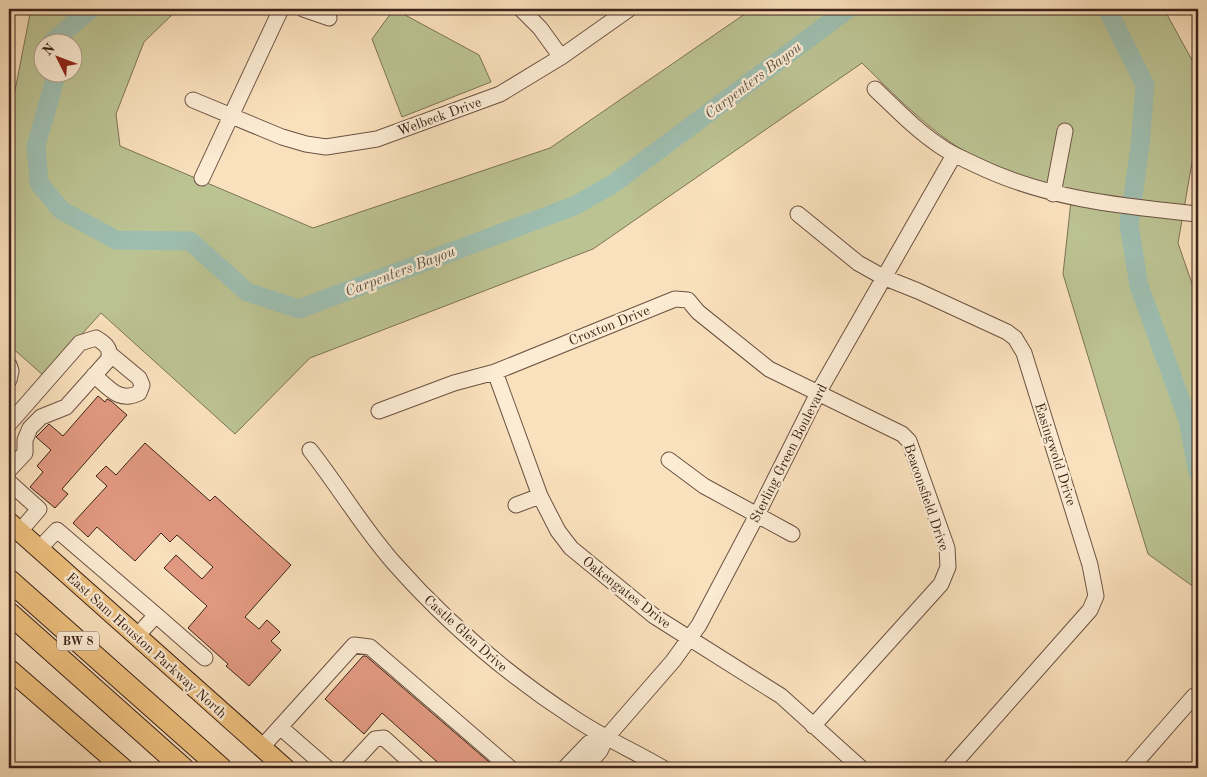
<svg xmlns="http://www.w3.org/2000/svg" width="1207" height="777" font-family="'Old Standard TT',serif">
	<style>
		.green { fill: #bcc393; stroke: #7c7356; fill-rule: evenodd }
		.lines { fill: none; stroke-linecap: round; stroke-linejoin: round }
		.river { stroke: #9ebeb0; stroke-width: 19 }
		.building { fill: #e19981; stroke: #3d2319 }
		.minor-casing { stroke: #6c5242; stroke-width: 17 }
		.major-casing { stroke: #3d2319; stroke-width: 21 }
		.highway-casing { stroke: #3d2319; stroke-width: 23 }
		.minor { stroke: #fcecd4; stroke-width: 15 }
		.major { stroke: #edc07e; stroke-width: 19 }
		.highway { stroke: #edc07e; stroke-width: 21 }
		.labels { text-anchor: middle; stroke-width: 4.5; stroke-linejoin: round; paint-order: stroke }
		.shield { fill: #fcecd4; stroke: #765f51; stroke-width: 1 }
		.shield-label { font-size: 12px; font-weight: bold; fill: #3d2319 }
		.street-label { font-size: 14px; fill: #3d2319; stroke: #fcecd4 }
		.water-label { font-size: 15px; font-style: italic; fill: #5a5246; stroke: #fcecd4 }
	</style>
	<rect width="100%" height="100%" fill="#fae1bd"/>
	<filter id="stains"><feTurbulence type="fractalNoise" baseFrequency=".004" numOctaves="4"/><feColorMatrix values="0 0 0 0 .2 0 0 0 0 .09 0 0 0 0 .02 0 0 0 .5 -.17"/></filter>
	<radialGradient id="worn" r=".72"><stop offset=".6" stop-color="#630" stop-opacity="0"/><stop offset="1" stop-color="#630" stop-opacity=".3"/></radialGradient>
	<path class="green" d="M31 9H178L144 42 116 114 120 146 313 228 550 148 752 9H1164L1198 71V128L1178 243 1198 301V590L1148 554 1063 274 1072 192C1047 184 1020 177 995 167 942 145 902 102 862 63L593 249 310 358 235 434 101 313 44 376 9 345V121ZM42 42H72V72H42Z
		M394 9 479 55 491 82 402 117 372 39Z"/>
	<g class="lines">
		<path class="river" d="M1107 9 1145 85 1140 146 1129 225 1139 286 1188 420 1198 473
			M52 42 91 9
			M53 72 54 83 36 146 39 183 61 210 116 240 190 241 247 292 299 309 574 206 613 184 848 9"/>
	</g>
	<path class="building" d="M98 396 105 402 107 399 111 401 127 415 62 489 68 494 55 508 30 487 43 472 37 466 51 450 36 437 49 424 63 436Z
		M145 443 210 501 215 496 291 565 245 617 259 629 267 620 280 632 271 641 281 650 249 686 226 666 228 664 188 628 207 606 164 568 176 555 202 579 213 567 177 535 170 542 161 533 135 561 97 527 88 537 73 523 107 486 96 476 106 466 116 475Z
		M363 656H366L496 768H444L382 713 364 734 325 699Z"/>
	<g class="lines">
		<defs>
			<path id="minor" d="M303 9 329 18
				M521 9 540 28 561 57
				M875 89C896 109 916 130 940 146 951 154 962 158 974 164 1045 199 1120 206 1198 214
				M193 100 282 137 306 144 326 147 377 139 500 94 561 57 629 9
				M202 178 281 9
				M1053 194 1065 131
				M798 214 858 263 883 277 918 291 1007 332 1015 338 1024 353 1090 565 1096 596 1090 610 950 768
				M9 365 11 371 9 380
				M495 372 540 496 558 531 571 548 654 616 781 696 861 768
				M94 375C109 388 119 403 139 393L142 385 139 378 110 354
				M379 411 454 383 495 372 675 299 688 300 698 312 769 369 902 434 909 441 947 548 948 567 941 584 813 726
				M9 424 80 343 96 338C106 344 112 349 108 360L66 407 41 417 30 428 25 440V453L9 470
				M310 450C339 487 363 528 394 563 446 622 508 675 574 718 602 737 634 751 663 768
				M669 460 704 486 792 534
				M9 482 39 509 20 531
				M516 505 540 496
				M39 549 57 530 156 615 137 636
				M156 615 205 658
				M280 727 327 768
				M262 747 354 645 370 647 510 768
				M348 768 375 739 384 738 417 768
				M565 768 589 743 606 738
				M585 768 600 751 606 738 673 661 699 625 757 515 818 393 954 155
				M1131 768 1194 696 1198 695"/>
			<path id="major" d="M9 522 285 768
				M9 669 123 768"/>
			<path id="highway" d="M9 580 221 768
				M9 613 183 768"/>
		</defs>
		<use href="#minor" class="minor-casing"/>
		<use href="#major" class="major-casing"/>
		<use href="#highway" class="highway-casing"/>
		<use href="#minor" class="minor"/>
		<use href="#major" class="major"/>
		<use href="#highway" class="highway"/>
	</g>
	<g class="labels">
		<rect class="shield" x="57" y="631.5" width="42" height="19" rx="4"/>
		<g class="shield-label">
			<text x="78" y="645">BW 8</text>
		</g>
		<g class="street-label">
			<text transform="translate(439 116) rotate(-20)" y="5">Welbeck Drive</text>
			<text transform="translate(609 325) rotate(-22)" y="5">Croxton Drive</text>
			<text transform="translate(788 453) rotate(-63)" y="5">Sterling Green Boulevard</text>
			<text transform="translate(1056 454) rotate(72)" y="5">Easingwold Drive</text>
			<text transform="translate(927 497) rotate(71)" y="5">Beaconsfield Drive</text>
			<text transform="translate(627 592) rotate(38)" y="5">Oakengates Drive</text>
			<text transform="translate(466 633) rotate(42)" y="5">Castle Glen Drive</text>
			<text transform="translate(147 645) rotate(42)" y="5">East Sam Houston Parkway North</text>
		</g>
		<g class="water-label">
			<text transform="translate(753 80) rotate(-37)" y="5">Carpenters Bayou</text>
			<text transform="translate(400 271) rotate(-21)" y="5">Carpenters Bayou</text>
		</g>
	</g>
	<rect width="1207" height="777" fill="none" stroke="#fae1bd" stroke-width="30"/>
	<rect x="10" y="10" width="1187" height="757" fill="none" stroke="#3d2319" stroke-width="2.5"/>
	<rect x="15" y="15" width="1177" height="747" fill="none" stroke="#3d2319"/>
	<g transform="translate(58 58) rotate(312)"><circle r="24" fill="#fcecd4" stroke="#b09c89"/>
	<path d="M0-4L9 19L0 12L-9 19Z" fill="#8f2418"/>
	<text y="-8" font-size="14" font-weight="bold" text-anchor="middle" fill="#3d2319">N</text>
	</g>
	<rect width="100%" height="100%" filter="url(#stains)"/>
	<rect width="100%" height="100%" fill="url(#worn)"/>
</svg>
